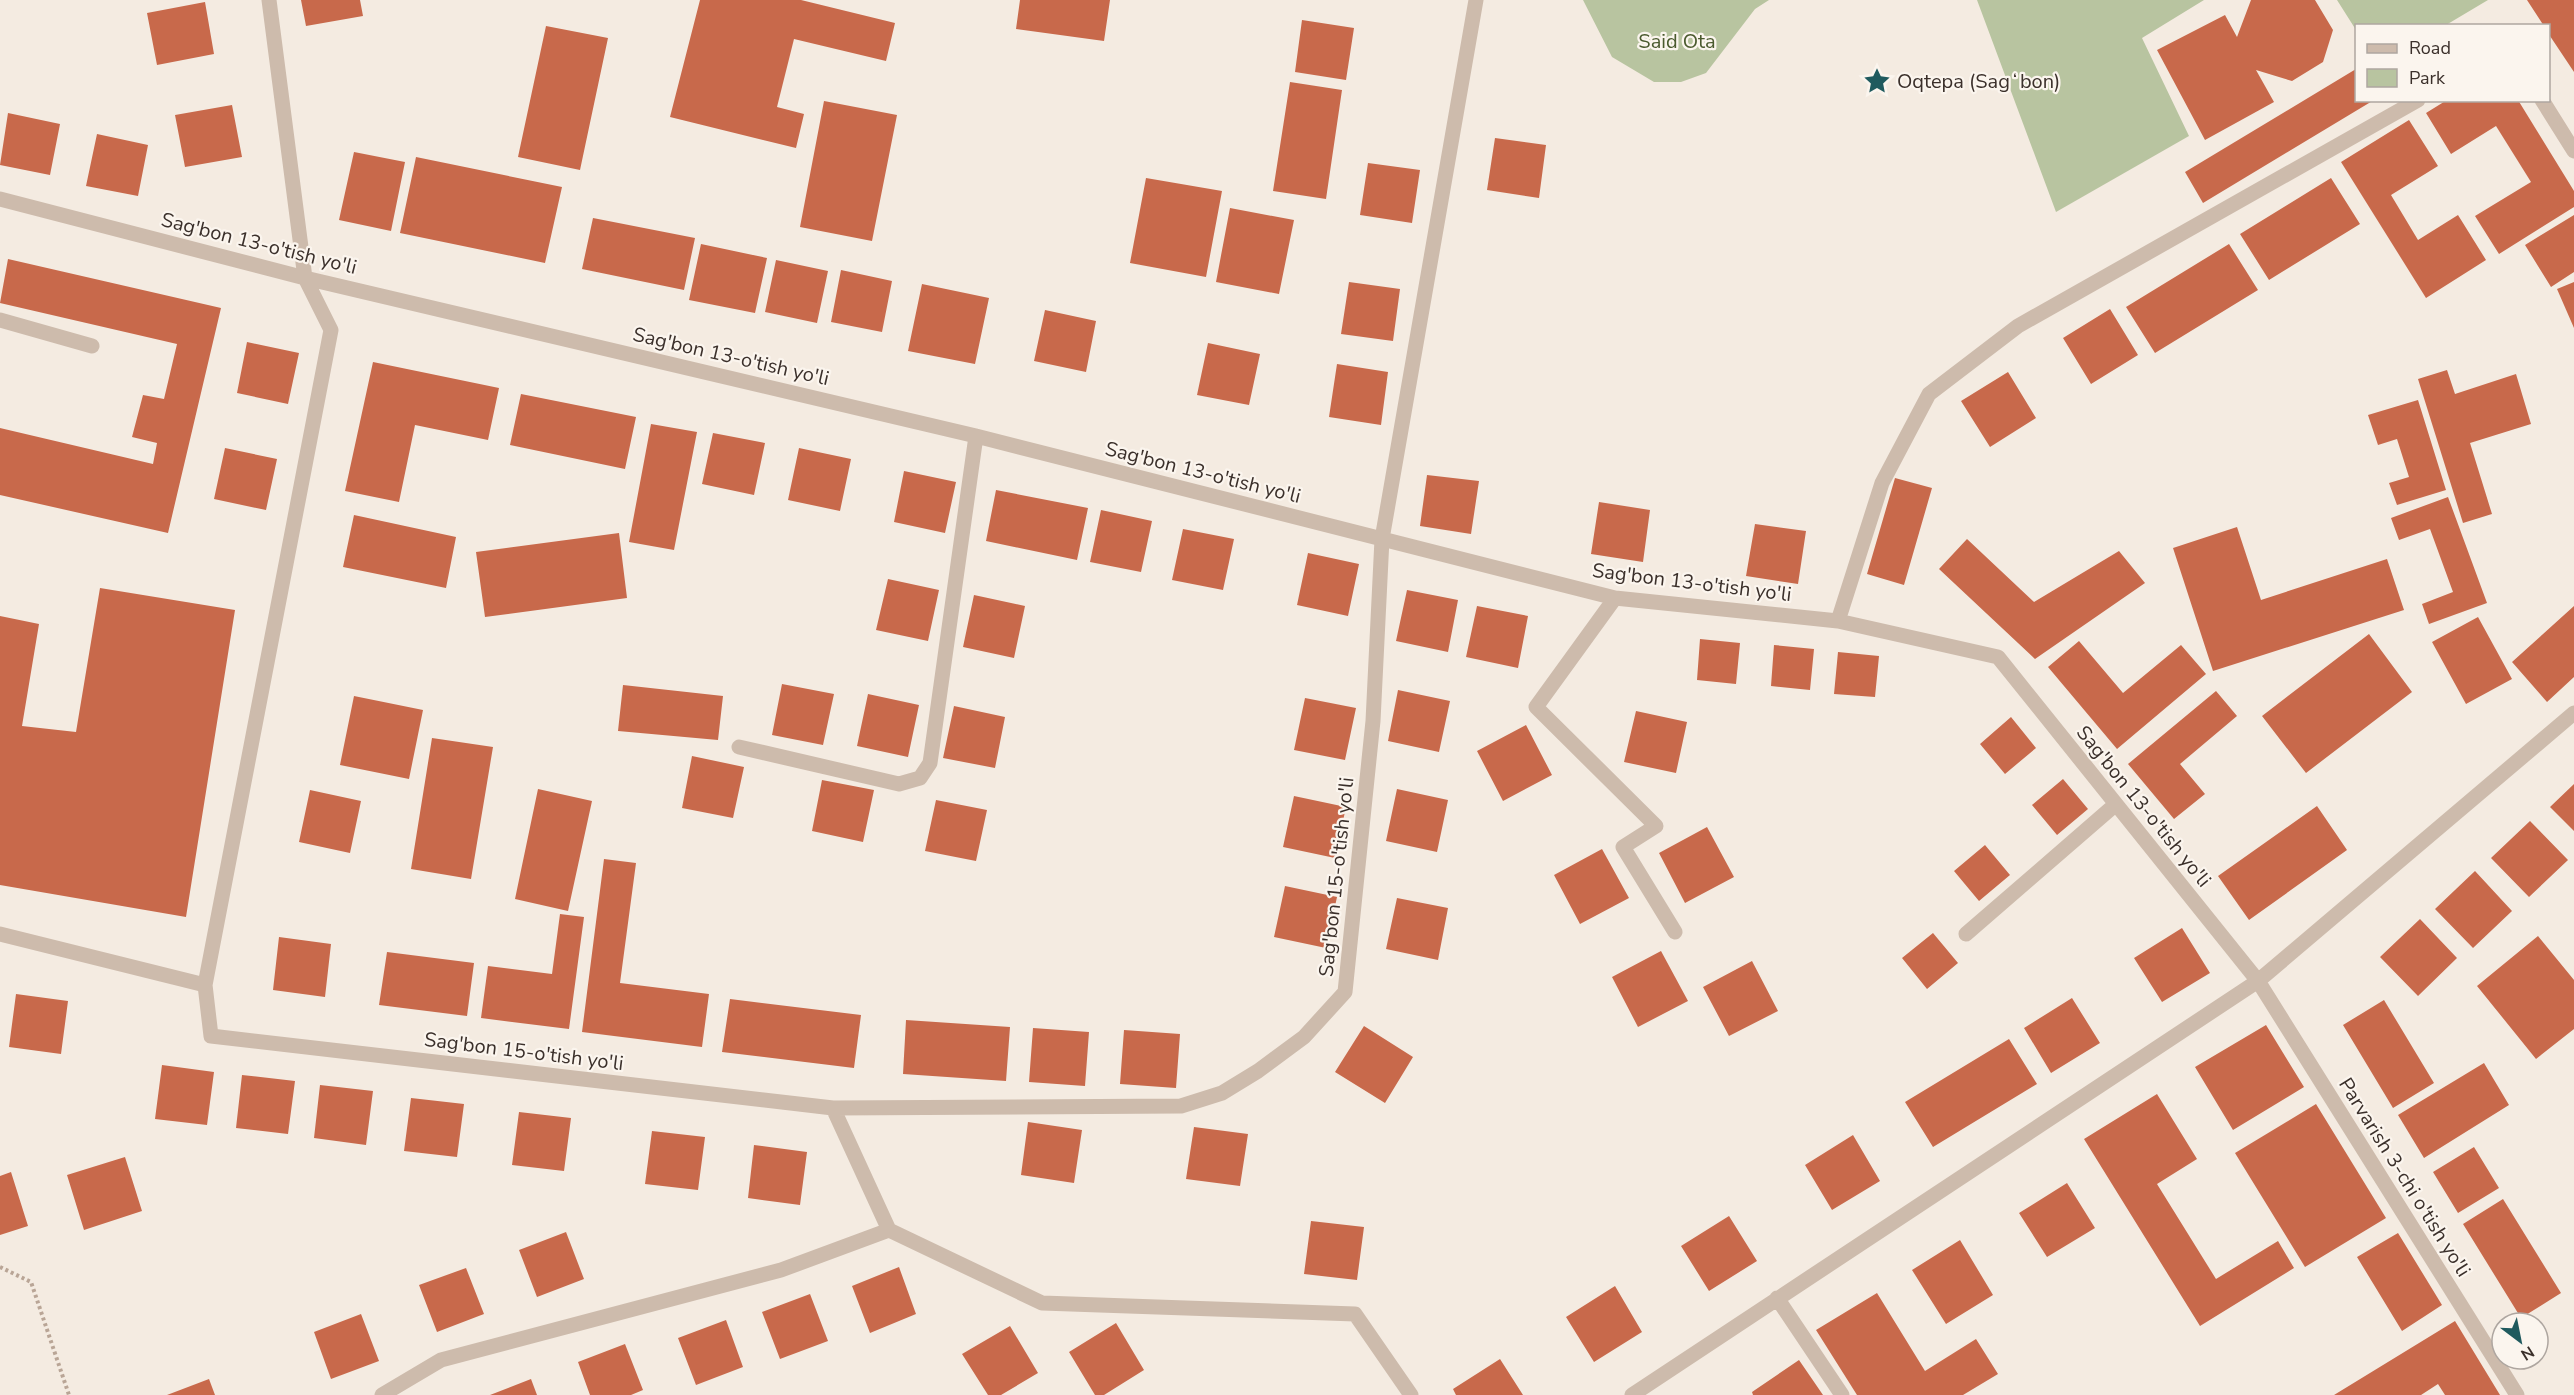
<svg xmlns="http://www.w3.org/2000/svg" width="2574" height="1395" font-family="'Nunito Sans',sans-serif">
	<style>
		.green { fill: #b8c4a0 }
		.building { fill: #c8694b }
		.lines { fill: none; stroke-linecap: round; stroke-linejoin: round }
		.path { stroke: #b9a596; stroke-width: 4; stroke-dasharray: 3 3; stroke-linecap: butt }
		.minor { stroke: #cdbbac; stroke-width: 15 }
		.labels { text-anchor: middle; stroke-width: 4.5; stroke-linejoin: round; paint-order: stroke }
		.park-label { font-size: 20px; fill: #4a5a2e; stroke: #fbf5ee }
		.poi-label { font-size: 20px; fill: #3b302b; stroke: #fbf5ee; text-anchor: start }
		.street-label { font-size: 20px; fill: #3b302b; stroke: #fbf5ee }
	</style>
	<rect width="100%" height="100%" fill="#f4ebe1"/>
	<path class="green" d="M1583 0H1769L1755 9 1706 73 1681 82H1654L1612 57Z
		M1977 0H2204L2142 38 2189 136 2056 212Z
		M2337 0H2488L2446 25 2356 26V30Z"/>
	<path class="building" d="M301 0H360L363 16 306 26Z
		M700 0H801L895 23 886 61 794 39 777 107 804 114 796 148 670 117Z
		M1020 0H1110L1104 41 1016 29Z
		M2251 0H2315L2333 30 2323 62 2292 81 2256 70 2274 102 2205 140 2157 50 2225 15 2237 37Z
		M2527 0H2574V72L2548 33V26H2544Z
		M205 2 214 54 157 65 147 13Z
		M1302 20 1354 28 1346 80 1295 72Z
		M546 26 608 38 580 170 518 157Z
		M2356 69V100H2374L2203 203 2185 172Z
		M1290 82 1342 90 1326 199 1273 191Z
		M2447 100H2518L2574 191V207L2499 254 2475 216 2531 182 2496 126 2451 154 2426 113Z
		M824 101 897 115 872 241 800 227Z
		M232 105 242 157 185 167 175 115Z
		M8 113 60 124 50 175 0 165Z
		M2409 120 2438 166 2391 195 2418 240 2458 215 2486 260 2426 298 2341 162Z
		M97 134 148 145 138 196 86 186Z
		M1495 138 1546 145 1539 198 1487 190Z
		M354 152 405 162 391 231 339 220Z
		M416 157 562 187 545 263 400 233Z
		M1368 163 1420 170 1412 223 1360 215Z
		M1146 178 1222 191 1206 277 1130 263Z
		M2331 178 2360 224 2269 280 2240 234Z
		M1230 208 1294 220 1279 294 1216 282Z
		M2574 215V272L2551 287 2525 245Z
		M593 218 695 238 684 290 582 269Z
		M701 244 767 258 755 313 689 300Z
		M2229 244 2258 290 2155 353 2126 307Z
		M8 259 221 308 168 533 0 495V428L153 464 157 443 132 437 143 395 164 399 177 344 0 303Z
		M776 260 828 271 817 323 765 312Z
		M841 270 892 281 882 332 831 322Z
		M1349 282 1400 289 1393 341 1341 334Z
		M2574 282V328L2557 289Z
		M922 284 989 298 975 364 908 351Z
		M2110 309 2138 355 2091 384 2063 338Z
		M1045 310 1096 321 1086 372 1034 361Z
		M247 342 299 353 288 404 237 393Z
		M1208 343 1260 354 1249 405 1197 395Z
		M373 362 499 388 488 440 415 425 399 502 345 491Z
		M1337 364 1388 372 1381 425 1329 417Z
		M2447 370 2455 394 2516 374 2531 424 2470 443 2492 514 2463 523 2418 379Z
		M2008 372 2036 418 1990 447 1961 401Z
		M521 394 636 417 625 469 510 445Z
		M2418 400 2446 490 2397 505 2389 483 2409 477 2397 439 2378 445 2368 415Z
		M651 424 697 432 674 550 629 542Z
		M713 433 765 443 754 495 702 484Z
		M225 448 277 459 266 510 214 499Z
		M799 448 851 459 840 511 788 500Z
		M904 471 956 482 945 533 894 522Z
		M1427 475 1479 481 1471 534 1420 526Z
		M1895 478 1932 488 1904 585 1867 574Z
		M996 490 1088 508 1077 560 986 541Z
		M2448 497 2487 603 2429 624 2422 604 2453 592 2430 529 2399 540 2391 518Z
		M1599 502 1650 510 1643 562 1591 554Z
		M1101 510 1152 521 1141 572 1090 562Z
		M354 515 456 537 446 588 343 567Z
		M1755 524 1806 531 1798 584 1746 576Z
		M2237 527 2261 600 2387 559 2404 610 2213 671 2173 548Z
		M1183 529 1234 539 1223 590 1172 580Z
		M619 533 627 598 485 617 476 552Z
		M1967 539 2034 602 2119 551 2145 583 2035 659 1939 569Z
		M1308 553 1359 564 1348 616 1297 605Z
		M888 579 939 590 928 641 876 630Z
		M100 588 235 610 186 917 0 885V616L39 624 22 726 76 732Z
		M1407 590 1458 600 1448 652 1396 641Z
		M974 595 1025 606 1014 658 963 647Z
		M1477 606 1528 616 1518 668 1466 657Z
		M2574 606V677L2547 702 2512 662Z
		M2478 617 2512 679 2466 704 2432 642Z
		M2369 634 2412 692 2306 773 2262 716Z
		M1700 639 1740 643 1736 684 1697 680Z
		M2079 641 2123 693 2181 645 2206 674 2117 749 2048 667Z
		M1774 645 1814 649 1810 690 1771 686Z
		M1838 652 1879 656 1875 697 1834 694Z
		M782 684 834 694 823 745 772 735Z
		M623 685 723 696 718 740 618 731Z
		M1398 690 1450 701 1439 752 1388 741Z
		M2216 691 2237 716 2180 764 2205 794 2174 819 2128 764Z
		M868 694 919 705 908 757 857 746Z
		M354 696 423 710 409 779 340 765Z
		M1305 698 1356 708 1345 760 1294 750Z
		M954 706 1005 717 995 768 943 758Z
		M1636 711 1687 722 1676 773 1624 762Z
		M2011 717 2036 748 2005 774 1980 744Z
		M1526 725 1552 775 1503 801 1477 751Z
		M432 738 493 747 471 879 411 869Z
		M692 756 744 767 733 818 682 808Z
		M2063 779 2088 809 2057 835 2032 805Z
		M822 780 874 790 863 842 812 831Z
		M2574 784V831L2550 807Z
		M538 789 592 801 568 911 515 899Z
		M1397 789 1448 800 1437 852 1386 841Z
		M310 790 361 801 350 853 299 842Z
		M1294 796 1346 807 1335 858 1283 847Z
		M936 800 987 810 976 861 925 851Z
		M2317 806 2347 850 2249 920 2218 876Z
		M2530 821 2568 860 2529 897 2491 858Z
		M1707 827 1734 877 1685 903 1659 853Z
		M1985 845 2010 875 1979 901 1954 871Z
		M1602 849 1629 898 1580 924 1554 875Z
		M604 859 636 863 620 983 709 994 702 1047 582 1032Z
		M2475 871 2512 911 2473 948 2435 909Z
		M1285 886 1337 897 1326 948 1274 937Z
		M1397 898 1448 908 1438 960 1386 949Z
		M560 914 584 917 569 1029 481 1018 488 966 552 974Z
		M2420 919 2457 958 2418 996 2380 957Z
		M2182 928 2210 973 2162 1002 2134 958Z
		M1933 933 1958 963 1927 989 1902 958Z
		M2538 936 2574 980V1029L2536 1059 2477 986Z
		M279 937 331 944 325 997 273 990Z
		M1661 951 1688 1001 1638 1027 1612 977Z
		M387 952 474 963 467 1016 379 1005Z
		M1752 961 1778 1011 1729 1036 1703 987Z
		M16 994 68 1001 61 1054 9 1047Z
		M2072 998 2100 1043 2051 1073 2024 1028Z
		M730 999 861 1015 854 1068 722 1052Z
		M2384 1000 2434 1083 2393 1108 2343 1025Z
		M906 1020 1010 1027 1006 1081 903 1074Z
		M2266 1025 2304 1087 2233 1130 2195 1067Z
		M1364 1026 1413 1057 1385 1103 1335 1072Z
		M1033 1028 1089 1032 1085 1086 1029 1082Z
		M1124 1030 1180 1034 1176 1088 1120 1084Z
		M2009 1039 2037 1084 1933 1147 1905 1102Z
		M2484 1063 2509 1105 2424 1158 2398 1115Z
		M162 1065 214 1072 207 1125 155 1119Z
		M242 1075 295 1081 288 1134 236 1128Z
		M320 1085 373 1091 366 1145 314 1138Z
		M2157 1094 2197 1159 2157 1184 2216 1279 2278 1241 2294 1268 2200 1326 2084 1139Z
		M411 1098 464 1104 457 1157 404 1151Z
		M2316 1104 2386 1218 2305 1267 2235 1153Z
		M519 1112 571 1118 564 1171 512 1165Z
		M1028 1122 1082 1130 1074 1183 1021 1175Z
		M1194 1127 1248 1134 1240 1186 1186 1179Z
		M652 1131 705 1137 698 1190 645 1184Z
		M1853 1135 1880 1181 1832 1210 1805 1165Z
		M754 1145 807 1152 800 1205 748 1198Z
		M2474 1147 2499 1188 2458 1213 2433 1172Z
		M125 1157 142 1211 84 1230 67 1175Z
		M11 1172 28 1226 0 1235V1176Z
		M2067 1183 2095 1228 2047 1257 2019 1213Z
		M2503 1199 2561 1293 2521 1318 2463 1224Z
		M1729 1216 1757 1261 1709 1291 1681 1246Z
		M1311 1221 1364 1227 1357 1280 1304 1274Z
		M566 1232 584 1279 537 1297 519 1250Z
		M2398 1233 2442 1305 2402 1331 2357 1257Z
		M1960 1240 1993 1295 1946 1324 1912 1270Z
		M899 1267 916 1314 870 1333 852 1286Z
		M466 1268 484 1314 437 1332 419 1285Z
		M1615 1286 1642 1332 1594 1362 1566 1317Z
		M1877 1293 1925 1371 1976 1339 1998 1374 1963 1395H1857L1816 1330Z
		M810 1294 828 1341 780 1359 762 1312Z
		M361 1314 379 1361 331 1379 314 1332Z
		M726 1320 743 1367 696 1385 678 1338Z
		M2455 1321 2500 1395H2445L2438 1384 2421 1395H2334Z
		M1116 1323 1144 1370 1104 1395H1095L1069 1352Z
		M1010 1326 1038 1373 1001 1395H988L962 1354Z
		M625 1344 643 1390 631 1395H590L578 1362Z
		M1500 1359 1523 1395H1456L1453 1389Z
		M1799 1360 1823 1395H1753L1752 1392Z
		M209 1379 215 1395H167Z
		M531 1379 537 1395H490Z"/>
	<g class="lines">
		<path class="path" d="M0 1267 31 1282 69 1395"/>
		<path class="minor" d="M269 0 305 278 331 330 205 985 211 1036 833 1108 1181 1106 1222 1093 1258 1071 1304 1037 1345 992 1373 721 1382 539 1476 0
			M2542 100 2574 151
			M0 199 305 278 976 436 1615 598 1838 621 1998 657 2258 981 2517 1395
			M0 320 92 346
			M1615 598 1536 707 1656 826 1623 847 1675 932
			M1838 621 1882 483 1929 394 2018 326 2418 100
			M739 747 899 784 920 778 930 763 976 436
			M0 934 205 985
			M1966 934 2116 804
			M833 1108 889 1230 1042 1303 1355 1314 1411 1395
			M1777 1298 1842 1395
			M382 1395 441 1360 781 1270 889 1230
			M1632 1395 2258 981 2574 713"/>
	</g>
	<defs>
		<symbol id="sight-bare" viewBox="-9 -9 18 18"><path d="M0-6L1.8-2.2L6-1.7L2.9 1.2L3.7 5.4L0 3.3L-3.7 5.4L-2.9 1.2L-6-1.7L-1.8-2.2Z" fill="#1f5a5e" stroke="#fbf5ee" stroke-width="2.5" paint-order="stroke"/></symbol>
	</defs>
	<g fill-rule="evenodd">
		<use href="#sight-bare" x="1858" y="62" width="38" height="38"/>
	</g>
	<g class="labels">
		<g class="park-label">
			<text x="1677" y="48">Said Ota</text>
		</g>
		<g class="poi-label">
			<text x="1897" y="88">Oqtepa (Sagʻbon)</text>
		</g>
		<g class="street-label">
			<text transform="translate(259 243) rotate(14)" y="7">Sag'bon 13-o'tish yo'li</text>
			<text transform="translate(731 356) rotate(13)" y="7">Sag'bon 13-o'tish yo'li</text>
			<text transform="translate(1203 472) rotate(14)" y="7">Sag'bon 13-o'tish yo'li</text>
			<text transform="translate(1692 582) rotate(7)" y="7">Sag'bon 13-o'tish yo'li</text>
			<text transform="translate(2144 806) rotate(51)" y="7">Sag'bon 13-o'tish yo'li</text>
			<text transform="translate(1336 877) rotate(-84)" y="7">Sag'bon 15-o'tish yo'li</text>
			<text transform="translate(524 1051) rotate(7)" y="7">Sag'bon 15-o'tish yo'li</text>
			<text transform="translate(2405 1177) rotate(58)" y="7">Parvarish 3-chi o'tish yo'li</text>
		</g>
	</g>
	<rect x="2355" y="24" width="195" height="78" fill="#fbf5ee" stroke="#aea6a0" stroke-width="1.5"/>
	<rect x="2367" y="44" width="30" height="9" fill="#cdbbac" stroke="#aea6a0" stroke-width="1.5"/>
	<text x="2409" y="54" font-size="18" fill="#3b302b">Road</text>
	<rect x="2367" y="69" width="30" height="18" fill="#b8c4a0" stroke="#aea6a0" stroke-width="1.5"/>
	<text x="2409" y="84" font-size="18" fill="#3b302b">Park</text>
	<g transform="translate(2520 1341) rotate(148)"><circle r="28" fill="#fbf5ee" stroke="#aea6a0" stroke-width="1.5"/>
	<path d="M0-4.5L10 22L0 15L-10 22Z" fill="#1f5a5e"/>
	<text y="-9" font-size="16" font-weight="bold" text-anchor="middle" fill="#3b302b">N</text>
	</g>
</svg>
